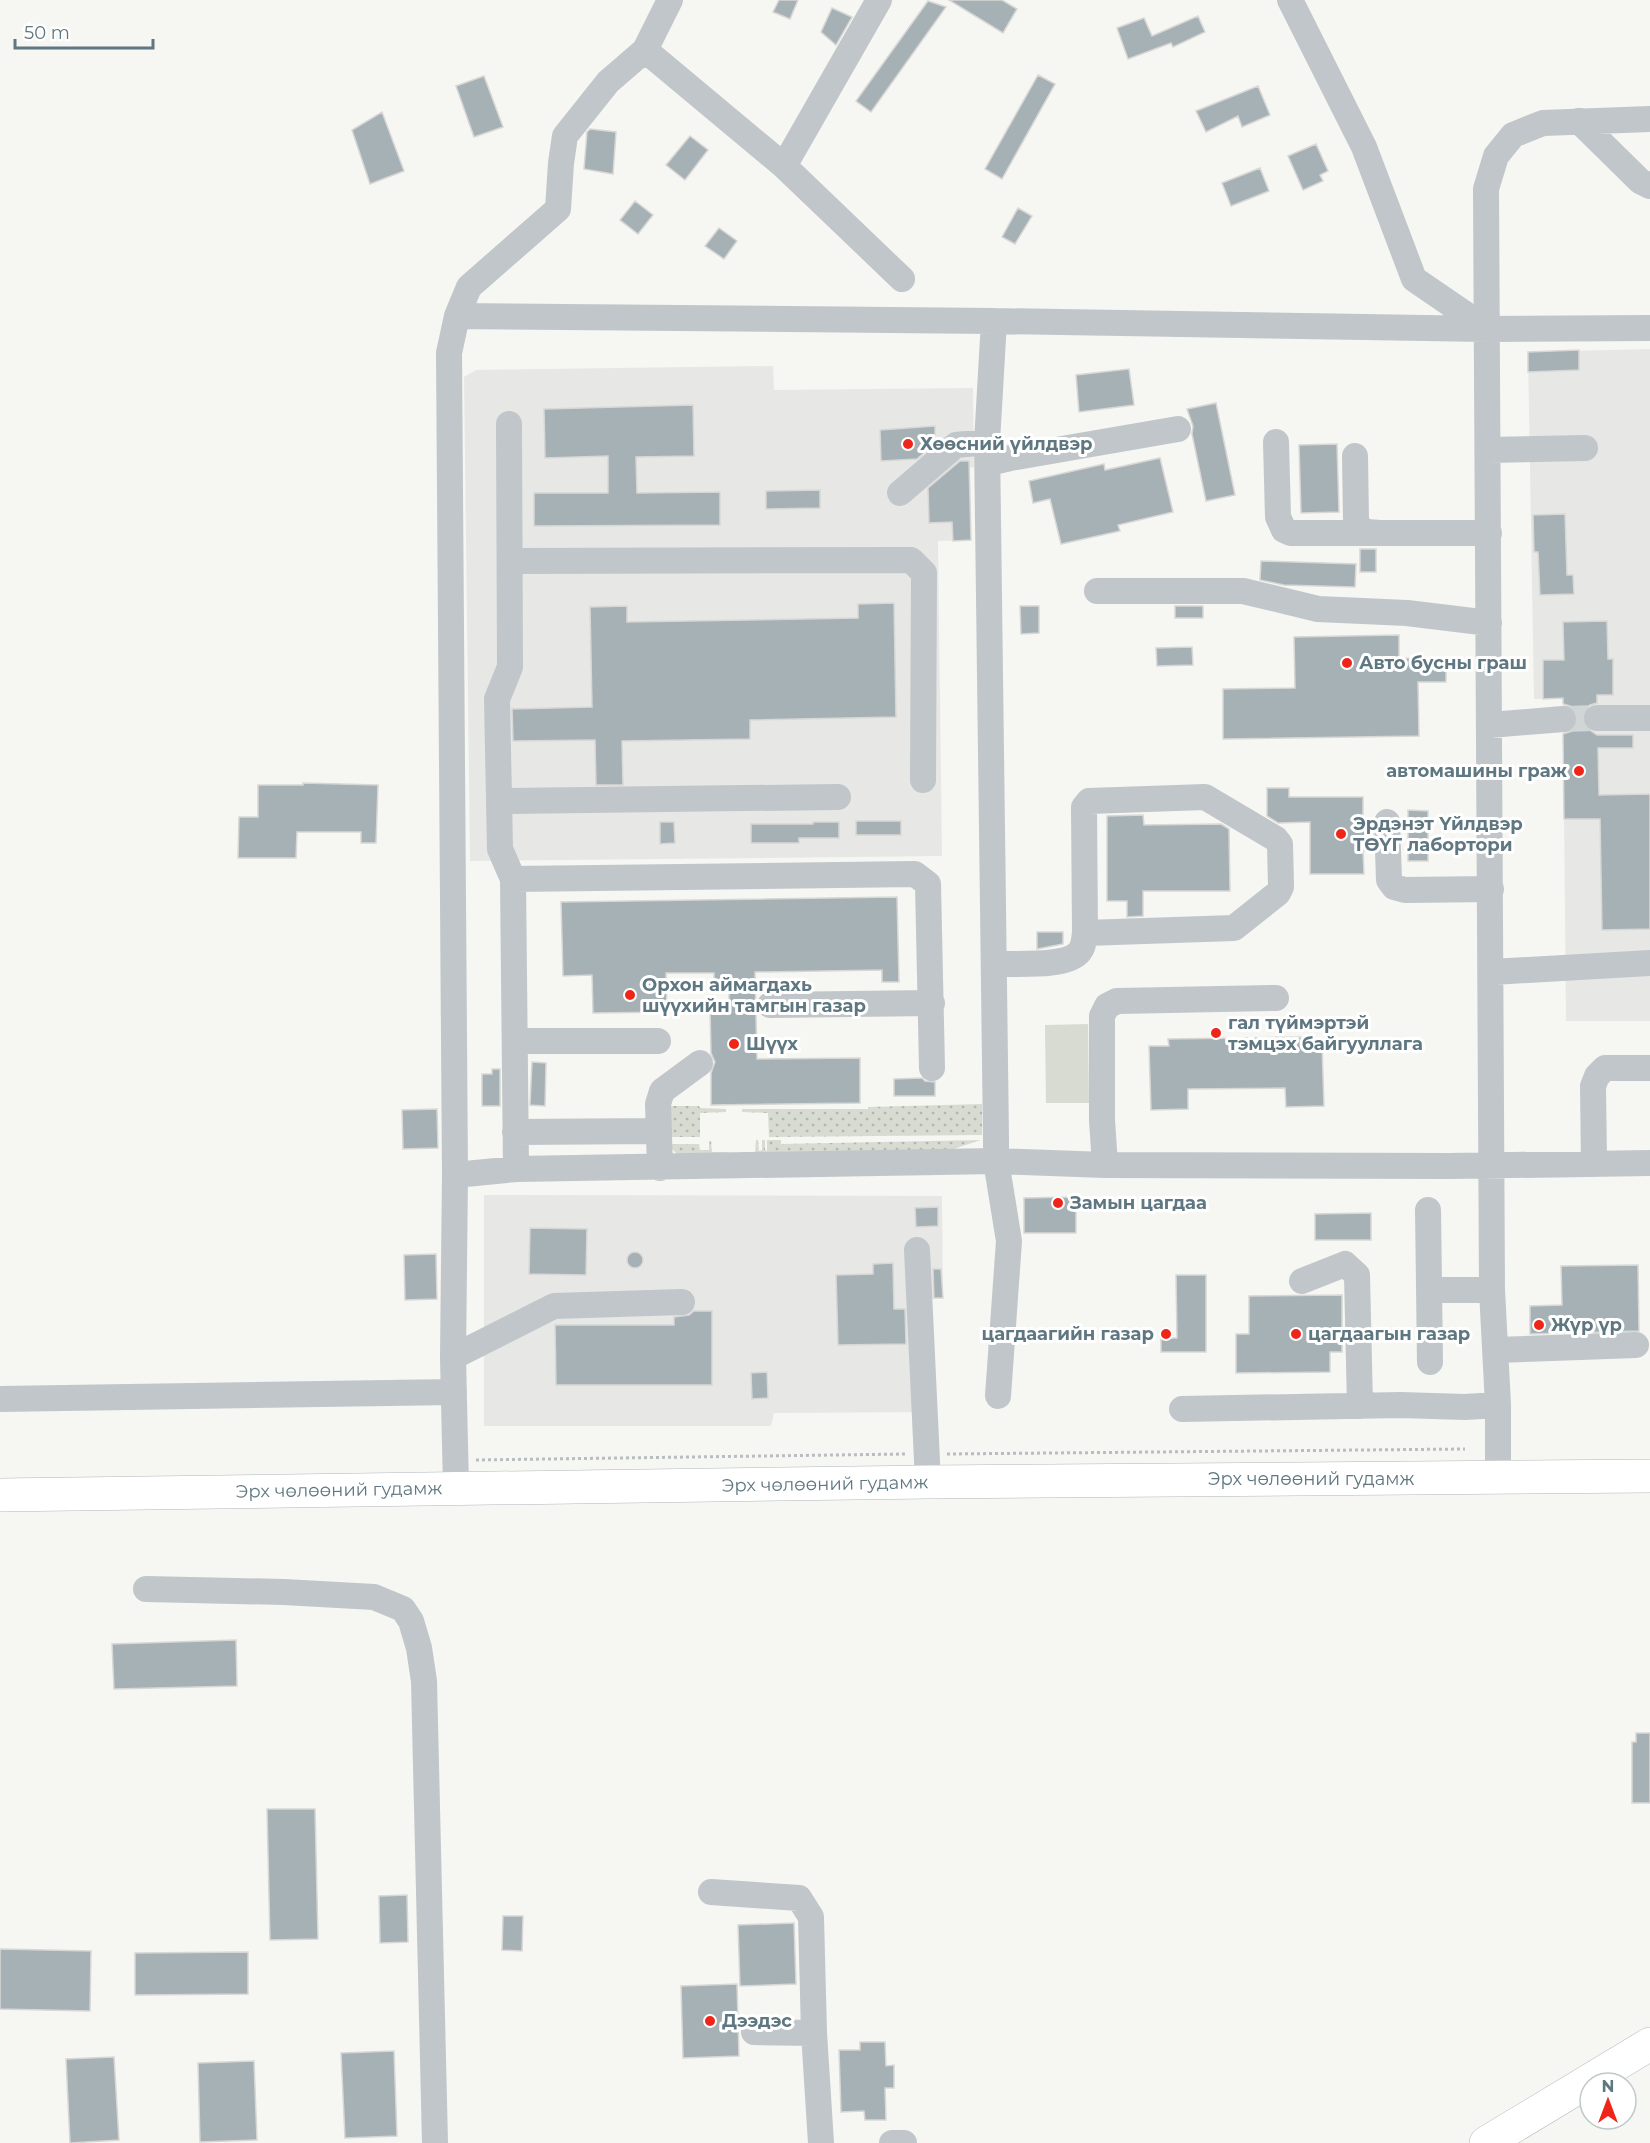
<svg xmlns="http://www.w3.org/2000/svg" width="1650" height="2143" font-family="Montserrat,sans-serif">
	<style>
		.built { fill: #e7e7e6 }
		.grass { fill: url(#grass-dots) }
		.garden { fill: #d7dbd1 }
		.building { fill: #a5b1b5; stroke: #d8d7d5; stroke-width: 1.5 }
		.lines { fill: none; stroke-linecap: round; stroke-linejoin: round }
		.minor-tunnel { stroke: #d0d6d6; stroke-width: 26; stroke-dasharray: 26 13; stroke-linecap: butt }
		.major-casing { stroke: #b1b8bb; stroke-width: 34 }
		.highway-casing { stroke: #b1b7ba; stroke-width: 34 }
		.path { stroke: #b8bdbf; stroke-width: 3; stroke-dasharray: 3 3; stroke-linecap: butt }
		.minor { stroke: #c0c6c9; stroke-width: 26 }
		.major { stroke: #fff; stroke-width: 33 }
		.highway { stroke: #fff; stroke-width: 33 }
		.poi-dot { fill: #f02519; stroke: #fff; stroke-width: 2 }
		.labels { text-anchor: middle; stroke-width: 6; stroke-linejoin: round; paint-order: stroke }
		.poi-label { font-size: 18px; font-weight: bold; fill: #5f7780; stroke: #fff; text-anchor: start }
		.street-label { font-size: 18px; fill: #5f7780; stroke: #fff }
	</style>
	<defs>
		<pattern id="grass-dots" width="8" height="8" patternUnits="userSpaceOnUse" patternTransform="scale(1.5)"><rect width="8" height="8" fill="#d7dbd1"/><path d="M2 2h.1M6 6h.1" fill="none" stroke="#b2b6af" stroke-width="1.8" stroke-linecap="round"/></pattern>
	</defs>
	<rect width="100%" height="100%" fill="#f6f6f2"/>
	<path class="built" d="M1650 349V1021H1566L1563 699H1534L1528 352Z
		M773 366 774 390 973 388 974 467 970 468 971 540 938 541 942 856 470 861 464 377 476 370Z
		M484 1195 942 1196 943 1298 932 1299 933 1412 774 1413 771 1426H484Z"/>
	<path class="grass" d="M982 1104V1135L769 1137 768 1113 742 1112V1109H868V1107Z
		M665 1106H699L700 1108 726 1109V1112L700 1113V1137H665Z
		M756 1140H758L759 1151 762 1150V1140H765V1150L767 1151V1140H781V1144L981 1140 947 1151 741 1154V1152H755Z
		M709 1141H711L712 1152H727V1154H677L667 1144H699L700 1150H709Z"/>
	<path class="garden" d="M1088 1024 1089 1103H1046L1045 1025Z"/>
	<path class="building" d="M779 0H798L790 19 773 12Z
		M949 0H1002L1017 9 1003 33Z
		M928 1 946 7 871 112 856 101Z
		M832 8 852 17 836 45 821 32Z
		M1198 16 1205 32 1173 47 1171 43 1128 59 1117 28 1144 18 1152 36Z
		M1038 75 1055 84 1002 179 985 169Z
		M484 76 503 127 474 137 456 86Z
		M1258 86 1270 115 1242 127 1238 116 1206 132 1196 111Z
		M382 112 404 171 370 184 352 130Z
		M590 129 616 132 613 174 584 169 587 132Z
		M690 136 708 150 685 180 666 165Z
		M1316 144 1328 171 1320 175 1323 181 1303 190 1288 156Z
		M1260 168 1269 191 1231 206 1222 183Z
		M635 201 653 215 638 234 620 220Z
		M1018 208 1032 216 1015 244 1002 237Z
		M719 228 737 241 724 259 705 246Z
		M1579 350V370L1528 372V352Z
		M1129 369 1134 405 1079 412 1076 375Z
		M1216 403 1235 495 1206 501 1192 434 1193 426 1187 409Z
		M693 405 694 456 636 457 637 493 720 492V525L534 526V493H608V456L545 458 544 409Z
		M935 426V443L917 459 881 461 880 430Z
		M1337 444 1339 512 1301 513 1299 445Z
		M1160 458 1173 512 1118 525 1120 531 1061 544 1050 499 1033 503 1029 481 1104 464 1105 470Z
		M960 461H969L971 540 953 541 952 522 929 523 928 488Z
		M820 490V508L766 509V491Z
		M1565 514 1567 575H1573L1574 594 1540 595 1538 552H1534L1533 515Z
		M1360 549H1376V572H1360Z
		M1261 561 1356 564 1355 587 1284 585 1260 580Z
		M894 603 896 717 750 720V739L622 741 623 785H596L595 740 513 741 512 709 592 707 590 607 627 606V622L858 618V604Z
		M1020 606H1039V633L1021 634Z
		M1175 606H1203V618H1175Z
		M1607 621 1608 659H1613V695H1597V703L1590 705 1584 710 1582 719 1584 726 1597 735H1633V748H1598L1599 795 1650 794V929L1602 930 1600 819H1564L1563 734 1572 731 1577 725 1578 717 1575 710 1570 706 1563 704V698L1543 699V660H1564L1563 622Z
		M1399 635V658L1446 659V682H1418L1419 736 1223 739V689L1295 688 1294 637Z
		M1192 647 1193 665 1157 666 1156 648Z
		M303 783 378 785 376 843H361V832H297L296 858H238L239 817H258V785H303Z
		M1267 788H1289V797H1363V818H1373V851H1363L1364 874H1310V822L1278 823 1267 816Z
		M1408 810 1428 811V861H1408Z
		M1143 815 1144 825 1221 824 1229 829 1230 891H1143V916L1127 917V901H1107V816Z
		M856 821H901V835H856Z
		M660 822H674L675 843 660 844Z
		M813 822H839V838H799V843H751V824H813Z
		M897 897 899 982H882V970L755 972 757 1059 860 1058V1103L711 1105V1073L715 1062 711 1053 710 1009 729 1008V980H714V973H666L667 1012 593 1013 592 975 563 976 561 902Z
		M1037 932H1063V944L1037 949Z
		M1307 1037V1045H1322L1324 1106 1286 1107 1285 1088 1188 1089V1109L1151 1110 1149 1046H1169L1168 1039Z
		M532 1062 546 1063 545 1106 530 1105Z
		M492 1069H500V1106H482V1074H492Z
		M922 1078 925 1081 935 1082V1096H894V1079Z
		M437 1109 438 1148 403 1149 402 1110Z
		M1076 1197V1233H1024V1198Z
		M938 1207V1226L916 1227 915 1208Z
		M1371 1213V1240H1315V1214Z
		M530 1228 587 1229 586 1275 529 1274Z
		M627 1260a8 8 0 1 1 16 0a8 8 0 1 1-16 0Z
		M436 1254 437 1299 405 1300 404 1255Z
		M893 1263 894 1309H905L906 1344 838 1345 836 1275 873 1274V1264Z
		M1638 1265 1639 1331 1530 1334V1306L1562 1305 1561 1266Z
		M933 1269H941L943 1298H934Z
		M1176 1275H1206V1352H1161V1338H1177Z
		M1342 1295V1352H1330V1372L1236 1373V1334H1249V1296Z
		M694 1311H712V1385H556L555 1325H674V1317L689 1315Z
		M767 1372 768 1398 752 1399 751 1373Z
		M236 1640 237 1686 114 1689 112 1644Z
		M1636 1733H1650V1803H1632V1742H1636Z
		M267 1809H315L318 1939 270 1940Z
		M407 1895 408 1942 380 1943 379 1896Z
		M503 1916H523L522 1951 502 1950Z
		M794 1923 796 1984 740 1986 738 1925Z
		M0 1949 91 1951 90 2011 0 2009Z
		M248 1952V1994L135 1995V1953Z
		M737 1984 739 2056 683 2058 681 1986Z
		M860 2042H885L886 2066 894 2065V2088H885L886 2120H865L864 2111 841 2112 839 2050H860Z
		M394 2051 397 2136 345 2138 341 2053Z
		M114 2057 119 2140 70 2143 66 2059Z
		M254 2061 257 2140 200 2142 198 2063Z"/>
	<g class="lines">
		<path class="minor-tunnel" d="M1563 719 1597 718"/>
		<defs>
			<path id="major" d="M0 1495 928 1482 1650 1476"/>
			<path id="highway" d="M1486 2143 1650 2044"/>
		</defs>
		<use href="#major" class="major-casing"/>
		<use href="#highway" class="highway-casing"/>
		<path class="path" d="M947 1454 1465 1449
			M476 1460 905 1454"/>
		<path class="minor" d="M1290 0 1364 147 1414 279 1487 329
			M645 50 784 166 902 279
			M1579 121 1640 181 1650 186
			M784 166 879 0
			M457 316 994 321 1487 329 1650 328
			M994 321 987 442 996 1140V1161L1009 1241 998 1396
			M509 424 510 667 497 699 500 849 513 879 516 1169
			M1276 442 1278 517 1284 530 1291 533H1376
			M1488 450 1585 448
			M1355 456 1356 520 1360 529 1367 532 1380 533H1489
			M989 463 1010 458 1178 429
			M900 493 956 445 987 442
			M510 561 911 560 924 573 923 780
			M1097 591H1243L1318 609 1407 613 1489 623
			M1597 718H1650
			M1490 725 1563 719
			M499 801 838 797
			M1387 822 1389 880 1394 887 1405 890 1491 889
			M513 879 915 874 928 884 932 1068
			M994 964C1015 963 1068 968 1080 951 1084 946 1084 939 1085 933L1084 807 1089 801 1205 797 1276 839 1280 844 1281 887 1278 893 1234 928 1085 933
			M1492 972 1650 963
			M770 1005 932 1003
			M515 1041H658
			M515 1132 659 1131
			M1594 1164 1593 1086 1597 1076 1605 1068H1650
			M1105 1165 1102 1120V1016L1107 1006 1117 1001 1276 998
			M660 1168 658 1104 662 1091 700 1063
			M455 1175 516 1169 996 1161 1105 1165 1449 1166 1650 1163
			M1428 1210 1430 1362
			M917 1250 928 1482
			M1302 1281 1345 1264 1357 1275 1360 1406
			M1429 1290H1492
			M1496 1350 1636 1345
			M453 1357 554 1306 682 1302
			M0 1399 454 1392
			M1182 1409 1400 1405 1465 1407 1498 1405
			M1498 1478V1405L1492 1290 1486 189 1496 156 1513 135 1543 123 1650 119
			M456 1488 453 1357 455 1175 449 353 457 316 469 287 558 209 561 163 565 136 608 82 645 50 670 0
			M146 1589 284 1592 374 1597 403 1609 411 1621 419 1648 424 1681 435 2143
			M711 1892 799 1898 811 1917 814 2033 821 2143
			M754 2032 814 2033
			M892 2143H904"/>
		<use href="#major" class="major"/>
		<use href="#highway" class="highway"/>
	</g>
	<g class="poi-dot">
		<circle cx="908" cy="444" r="6"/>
		<circle cx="1347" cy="663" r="6"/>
		<circle cx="1579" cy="771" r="6"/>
		<circle cx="1341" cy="834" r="6"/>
		<circle cx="630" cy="995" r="6"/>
		<circle cx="1216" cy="1033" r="6"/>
		<circle cx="734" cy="1044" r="6"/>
		<circle cx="1058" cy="1203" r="6"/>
		<circle cx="1539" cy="1325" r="6"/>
		<circle cx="1166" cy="1334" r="6"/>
		<circle cx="1296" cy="1334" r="6"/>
		<circle cx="710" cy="2021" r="6"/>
	</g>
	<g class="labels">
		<g class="poi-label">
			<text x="920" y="450">Хөөсний үйлдвэр</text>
			<text x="1359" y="669">Авто бусны граш</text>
			<text x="1567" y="777" text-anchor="end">автомашины граж</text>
			<text x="1353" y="830">Эрдэнэт Үйлдвэр<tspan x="1353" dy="21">ТӨҮГ лабортори</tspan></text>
			<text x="642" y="991">Орхон аймагдахь<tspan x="642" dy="21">шүүхийн тамгын газар</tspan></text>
			<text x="1228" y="1029">гал түймэртэй<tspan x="1228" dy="21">тэмцэх байгууллага</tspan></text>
			<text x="746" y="1050">Шүүх</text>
			<text x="1070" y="1209">Замын цагдаа</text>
			<text x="1551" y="1331">Жүр үр</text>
			<text x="1154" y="1340" text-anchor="end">цагдаагийн газар</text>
			<text x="1308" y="1340">цагдаагын газар</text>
			<text x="722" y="2027">Дээдэс</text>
		</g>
		<g class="street-label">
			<text x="1311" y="1485">Эрх чөлөөний гудамж</text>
			<text transform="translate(825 1484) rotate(-1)" y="6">Эрх чөлөөний гудамж</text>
			<text transform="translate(339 1490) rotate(-1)" y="6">Эрх чөлөөний гудамж</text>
		</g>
	</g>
	<g transform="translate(1608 2101)"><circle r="28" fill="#ffffff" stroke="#bfc9cc" stroke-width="1.5"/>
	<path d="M0-4.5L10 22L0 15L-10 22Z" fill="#f02519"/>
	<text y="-9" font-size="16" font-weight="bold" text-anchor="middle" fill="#5f7780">N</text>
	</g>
	<path d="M15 39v9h138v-9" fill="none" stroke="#5f7780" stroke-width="3"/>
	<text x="24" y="39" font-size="18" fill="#5f7780" stroke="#ffffff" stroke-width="4.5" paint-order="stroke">50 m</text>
</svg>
